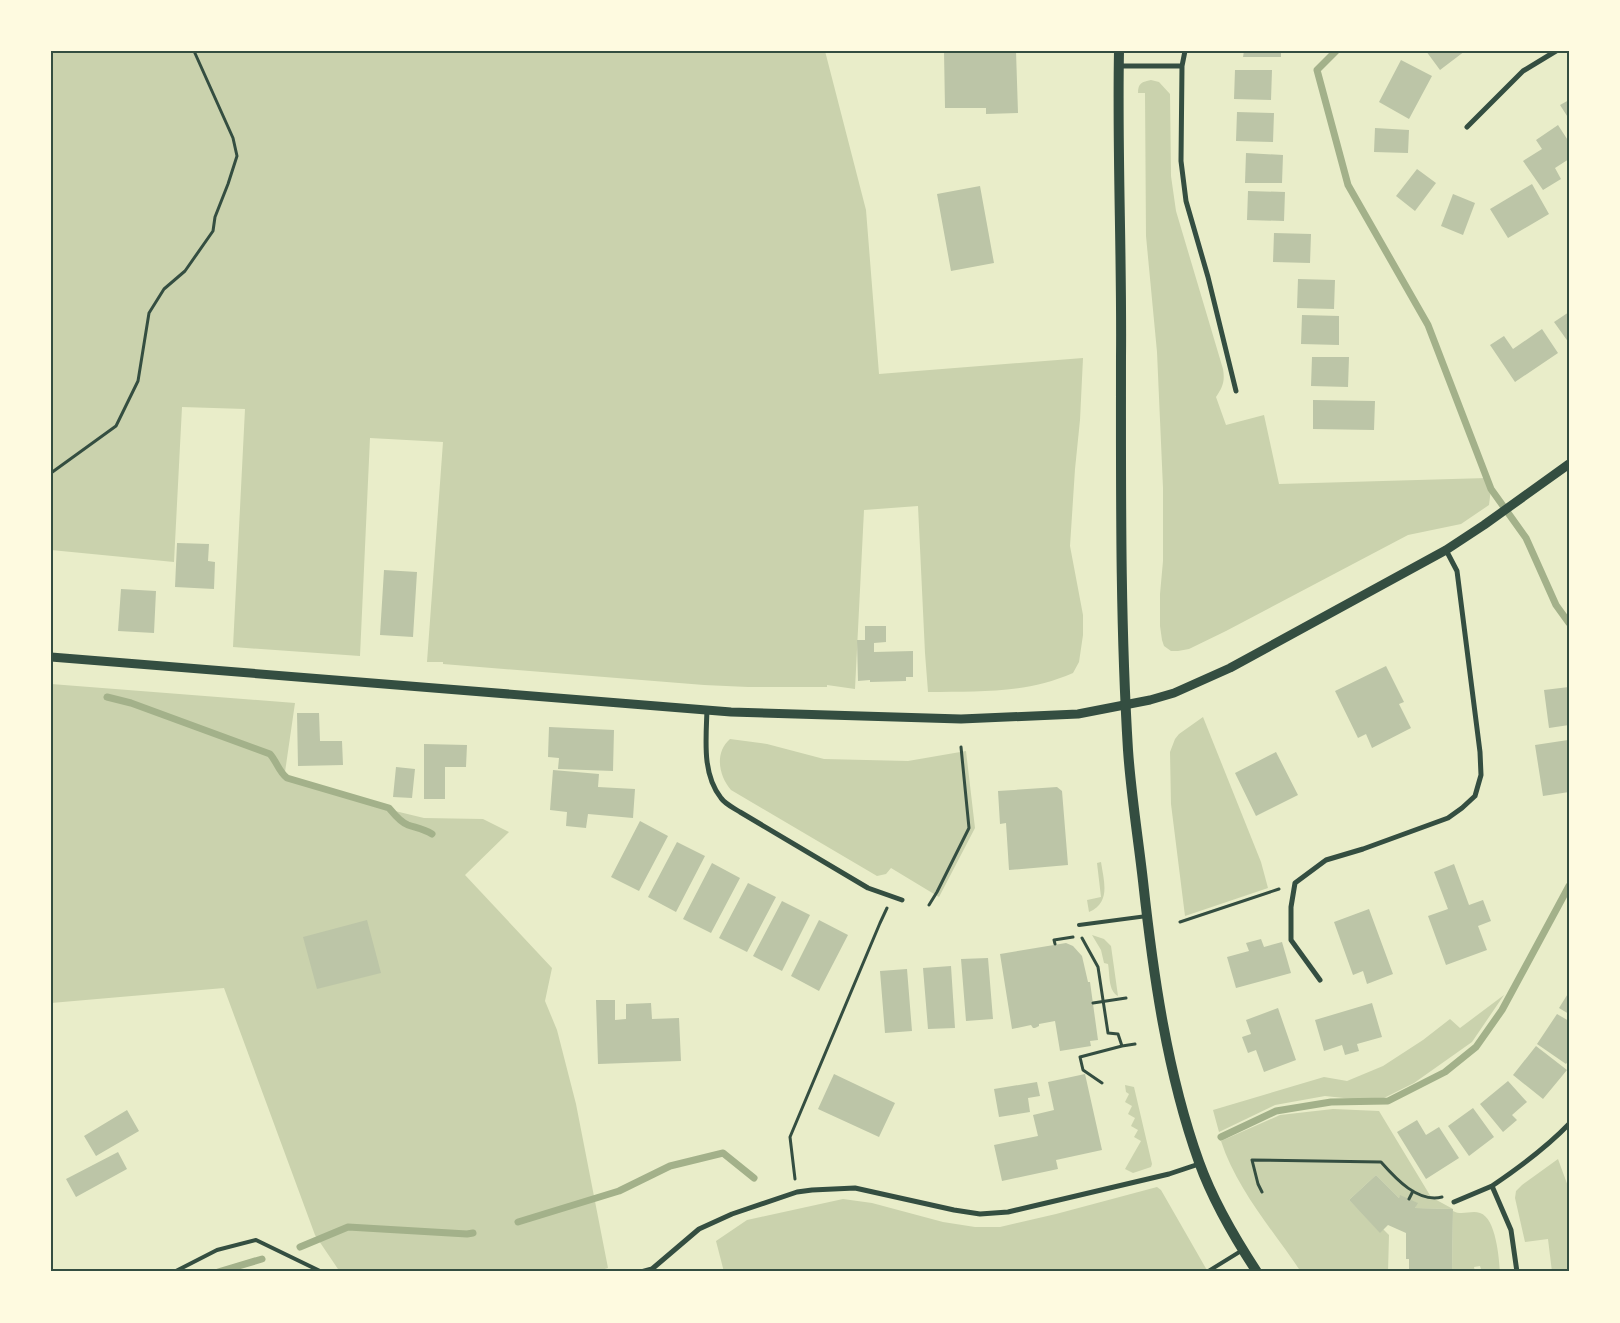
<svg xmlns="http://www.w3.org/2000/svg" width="1620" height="1323" font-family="Mulish,sans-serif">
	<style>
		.green { fill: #cad2ad }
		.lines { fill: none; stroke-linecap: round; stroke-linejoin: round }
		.stream { stroke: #a3b18a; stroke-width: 7 }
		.building { fill: #bcc5a7 }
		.path { stroke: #344e41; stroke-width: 3 }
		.service { stroke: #344e41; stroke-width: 4 }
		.minor { stroke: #344e41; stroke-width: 5 }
		.tertiary { stroke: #344e41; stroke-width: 9 }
		.secondary { stroke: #344e41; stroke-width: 10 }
		.neatline { fill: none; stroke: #344e41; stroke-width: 2 }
	</style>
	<rect width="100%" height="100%" fill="#e9edc9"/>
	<path class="green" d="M51 51H825L866 210 879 374 1083 358 1080 420 1075 469 1070 546 1083 615V635L1079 662 1073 673C1025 694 979 691 928 692L925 653 918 506 864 510 855 689 827 685V687H748L704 685 443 664V662H427L443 442 370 438 360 656 233 647 245 409 182 407 174 562 51 550Z
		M1151 80 1159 82 1170 94 1171 176 1176 211 1223 369C1225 381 1223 387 1216 397L1226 425 1264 415 1279 484 1487 478 1491 489 1489 505 1461 524 1408 535 1226 631 1189 649 1178 651H1171L1164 646 1162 640 1160 626V594L1163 561V488L1157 352 1146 236 1145 93H1138C1138 83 1142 82 1151 80Z
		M51 684 295 703 284 779 366 804 424 818 483 819 509 832 465 875 552 968 545 1001 557 1030 576 1104 608 1268 595 1272H340L315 1235 224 988 51 1003Z
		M1203 717 1261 862 1268 888 1185 916 1171 804 1170 752 1175 739 1179 734Z
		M730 739 767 744 824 759 908 761 966 751 975 828 939 897 891 868 886 874 877 876 731 790C719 776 714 753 730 739Z
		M1101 862C1104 882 1111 902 1089 912L1087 900 1101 897 1097 863Z
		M1092 935 1104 939 1111 946 1118 996C1108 991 1110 974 1108 964L1104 963 1101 950Z
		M1504 995 1472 1042 1414 1083 1384 1098 1353 1099 1325 1096 1275 1105 1219 1132 1213 1110 1324 1077 1347 1081 1383 1066 1423 1040 1450 1019 1460 1028Z
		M1125 1085 1134 1087 1152 1164 1151 1167 1133 1173 1125 1169 1141 1141 1134 1137 1138 1130 1131 1126 1135 1118 1128 1114 1132 1106 1125 1102 1129 1094 1126 1092Z
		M1333 1109 1379 1111 1431 1197 1453 1209 1415 1208 1417 1203 1400 1196 1399 1198 1376 1175 1349 1200 1380 1232 1383 1229 1389 1235 1388 1272H1301C1273 1230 1237 1190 1221 1141L1280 1115Z
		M1558 1159 1569 1189V1272H1552L1548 1239 1525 1242 1515 1198 1516 1191 1522 1185Z
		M1157 1187 1161 1190 1208 1272H724L716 1241 747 1220 843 1199 872 1203 943 1222 975 1227H1000L1056 1214Z
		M1453 1211C1462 1216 1471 1210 1480 1213 1496 1218 1499 1258 1500 1272H1482L1480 1266 1474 1267 1475 1272H1452Z"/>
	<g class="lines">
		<path class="stream" d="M1336 51 1317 70 1348 185 1428 325 1491 489 1526 538 1556 605 1569 623
			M107 697 131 703 270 754C277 762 279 772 287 778L389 808C394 814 400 822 408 825 417 828 424 829 432 834
			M1221 1137 1276 1111 1331 1102 1388 1101 1445 1072 1476 1047 1502 1010 1569 886
			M518 1222 619 1191 670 1166 723 1153 754 1178
			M300 1247 348 1227 467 1234 473 1233
			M218 1272 262 1259"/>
	</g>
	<path class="building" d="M944 51H1016L1018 113 986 114V108H945Z
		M1244 51H1281V57H1243Z
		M1426 51H1465L1440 70Z
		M1401 60 1432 76 1409 119 1379 102Z
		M1235 70H1272L1271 100 1234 99Z
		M1569 100V119L1560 105Z
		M1237 112 1274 113 1273 142 1236 141Z
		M1558 125 1569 142V159L1555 168 1561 179 1543 190 1523 161 1542 149 1536 140Z
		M1375 128 1409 130 1408 153 1374 152Z
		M1246 153 1283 155 1282 183H1245Z
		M1417 169 1436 183 1415 211 1396 196Z
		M1532 184 1549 214 1508 238 1490 209Z
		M980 186 994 263 951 271 937 194Z
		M1248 191 1285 192 1284 221 1247 220Z
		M1453 194 1475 203 1463 235 1441 226Z
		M1274 233 1311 234 1310 263 1273 262Z
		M1298 279 1335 280 1334 309 1297 308Z
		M1569 312V343L1554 322Z
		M1302 315 1339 316V345L1301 344Z
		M1542 329 1558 353 1515 382 1490 345 1504 336 1513 349Z
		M1312 357H1349L1348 387 1311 386Z
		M1313 400 1375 401 1374 430 1313 429Z
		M177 543 209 544 208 561 215 562 214 589 175 587Z
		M384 570 417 572 413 637 380 635Z
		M121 589 156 591 154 633 118 631Z
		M865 626H886V642L874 643V652L913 651V677H906V681L870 682V680L858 681 857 640H865Z
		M1386 666 1404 702 1399 704 1411 728 1372 748 1366 734 1358 738 1335 691Z
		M1569 687V725L1549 728 1544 690Z
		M297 713H319L320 741H342L343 765 298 766Z
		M549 727 614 730 613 771 558 769 559 758 548 757Z
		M1568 740 1569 792 1543 796 1535 745Z
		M424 744 467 745 466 767H445V799H424Z
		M1276 752 1298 795 1256 816 1235 773Z
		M396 767 415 769 412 798 393 797Z
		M553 770 599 774 598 787 635 789 633 818 588 814 586 828 566 826 567 812 550 810Z
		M1057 787 1062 791 1068 865 1009 870 1006 823 1000 824 998 791Z
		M640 821 668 836 639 891 611 877Z
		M677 842 705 856 676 912 648 897Z
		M712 863 740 878 711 933 683 919Z
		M1454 864 1469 905 1483 900 1491 921 1478 926 1487 950 1446 965 1428 916 1448 909 1434 872Z
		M748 883 776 897 747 952 719 938Z
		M782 901 810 915 782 971 753 956Z
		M1369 909 1393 974 1367 984 1363 971 1353 975 1334 922Z
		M367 920 381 973 317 989 303 937Z
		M819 920 848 935 819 991 791 976Z
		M1261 939 1264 947 1282 942 1291 973 1236 988 1227 957 1249 951 1246 943Z
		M1066 943 1073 946 1082 956 1088 982H1090L1098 1040 1090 1041 1091 1046 1060 1051 1055 1021 1039 1024V1026L1035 1028H1033L1031 1025 1012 1029 1000 954Z
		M988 958 993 1019 966 1021 961 959Z
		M951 966 955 1028 928 1029 923 968Z
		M907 969 912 1031 885 1033 880 971Z
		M1569 992V1014L1559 1008Z
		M596 1000H615V1020L626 1019V1004L651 1003 652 1019 679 1018 681 1061 598 1064Z
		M1372 1003 1382 1037 1357 1044 1359 1051 1345 1055 1342 1045 1324 1051 1315 1020Z
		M1278 1008 1296 1060 1264 1072 1256 1050 1248 1053 1242 1037 1251 1034 1246 1020Z
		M1557 1014 1569 1021V1060L1566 1064 1537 1044Z
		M1536 1046 1567 1070 1543 1099 1513 1075Z
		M834 1074 895 1103 879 1137 818 1109Z
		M1085 1074 1102 1150 1056 1160 1058 1169 1002 1181 994 1145 1038 1136 1033 1115 1054 1110 1048 1082Z
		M1508 1081 1527 1102 1512 1115 1517 1120 1503 1132 1480 1104Z
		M1037 1082 1040 1096 1028 1098 1030 1112 999 1117 994 1089Z
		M1473 1108 1494 1137 1469 1156 1448 1126Z
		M127 1110 139 1131 96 1156 84 1136Z
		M1417 1120 1426 1135 1439 1127 1459 1158 1426 1179 1397 1132Z
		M118 1152 127 1169 76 1197 66 1179Z
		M1376 1175 1399 1198 1400 1195 1418 1203 1415 1208 1453 1209 1452 1272H1409V1259H1406V1233L1388 1225 1380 1233 1349 1200Z"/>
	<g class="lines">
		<path class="path" d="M51 473 116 426 138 381 149 313 164 289 185 271 213 231 215 217 228 184 237 156 233 138 194 51
			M929 905 937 892 969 828 961 747
			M1180 922 1279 889
			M1082 938 1098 967 1108 1033 1118 1034 1122 1046 1135 1044
			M1055 944 1054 940 1073 937
			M1093 1003 1126 998
			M1102 1083 1083 1070 1080 1057 1122 1046
			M795 1179 790 1137 880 923 887 908
			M1262 1192 1258 1184 1252 1160 1381 1162C1396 1179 1418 1203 1442 1197
			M1409 1199 1413 1191"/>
		<path class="service" d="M1079 925 1147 916
			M174 1272 217 1250 256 1240 322 1272
			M1207 1272 1241 1251"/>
		<path class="minor" d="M1185 51 1182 66 1181 161 1186 201 1208 277 1236 391
			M1119 66H1182
			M1467 127 1523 71 1556 51
			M707 710C706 740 702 774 721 798 725 804 734 808 740 812L868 888 902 900
			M1320 980 1291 940V907L1295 883 1326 860 1363 849 1448 818 1462 808 1475 796 1481 775 1480 752 1457 571 1446 550
			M1454 1202 1492 1186
			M641 1272 652 1269 699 1229 732 1214 797 1192 812 1190 855 1188 954 1210 980 1214 1008 1212 1169 1174 1199 1164
			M1517 1272 1511 1230 1492 1186C1520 1167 1546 1148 1569 1124"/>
		<path class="tertiary" d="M51 657 731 712 961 719 1078 714 1150 700 1174 693 1230 668 1446 550 1484 525 1569 464"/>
		<path class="secondary" d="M1119 51C1117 153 1122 255 1121 357 1121 488 1120 620 1128 750 1131 794 1138 837 1143 881 1153 973 1167 1073 1199 1162 1213 1201 1234 1237 1257 1272"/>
	</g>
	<rect width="1620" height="1323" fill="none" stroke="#fefae0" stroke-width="105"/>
	<rect x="52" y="52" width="1516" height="1218" class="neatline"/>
</svg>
